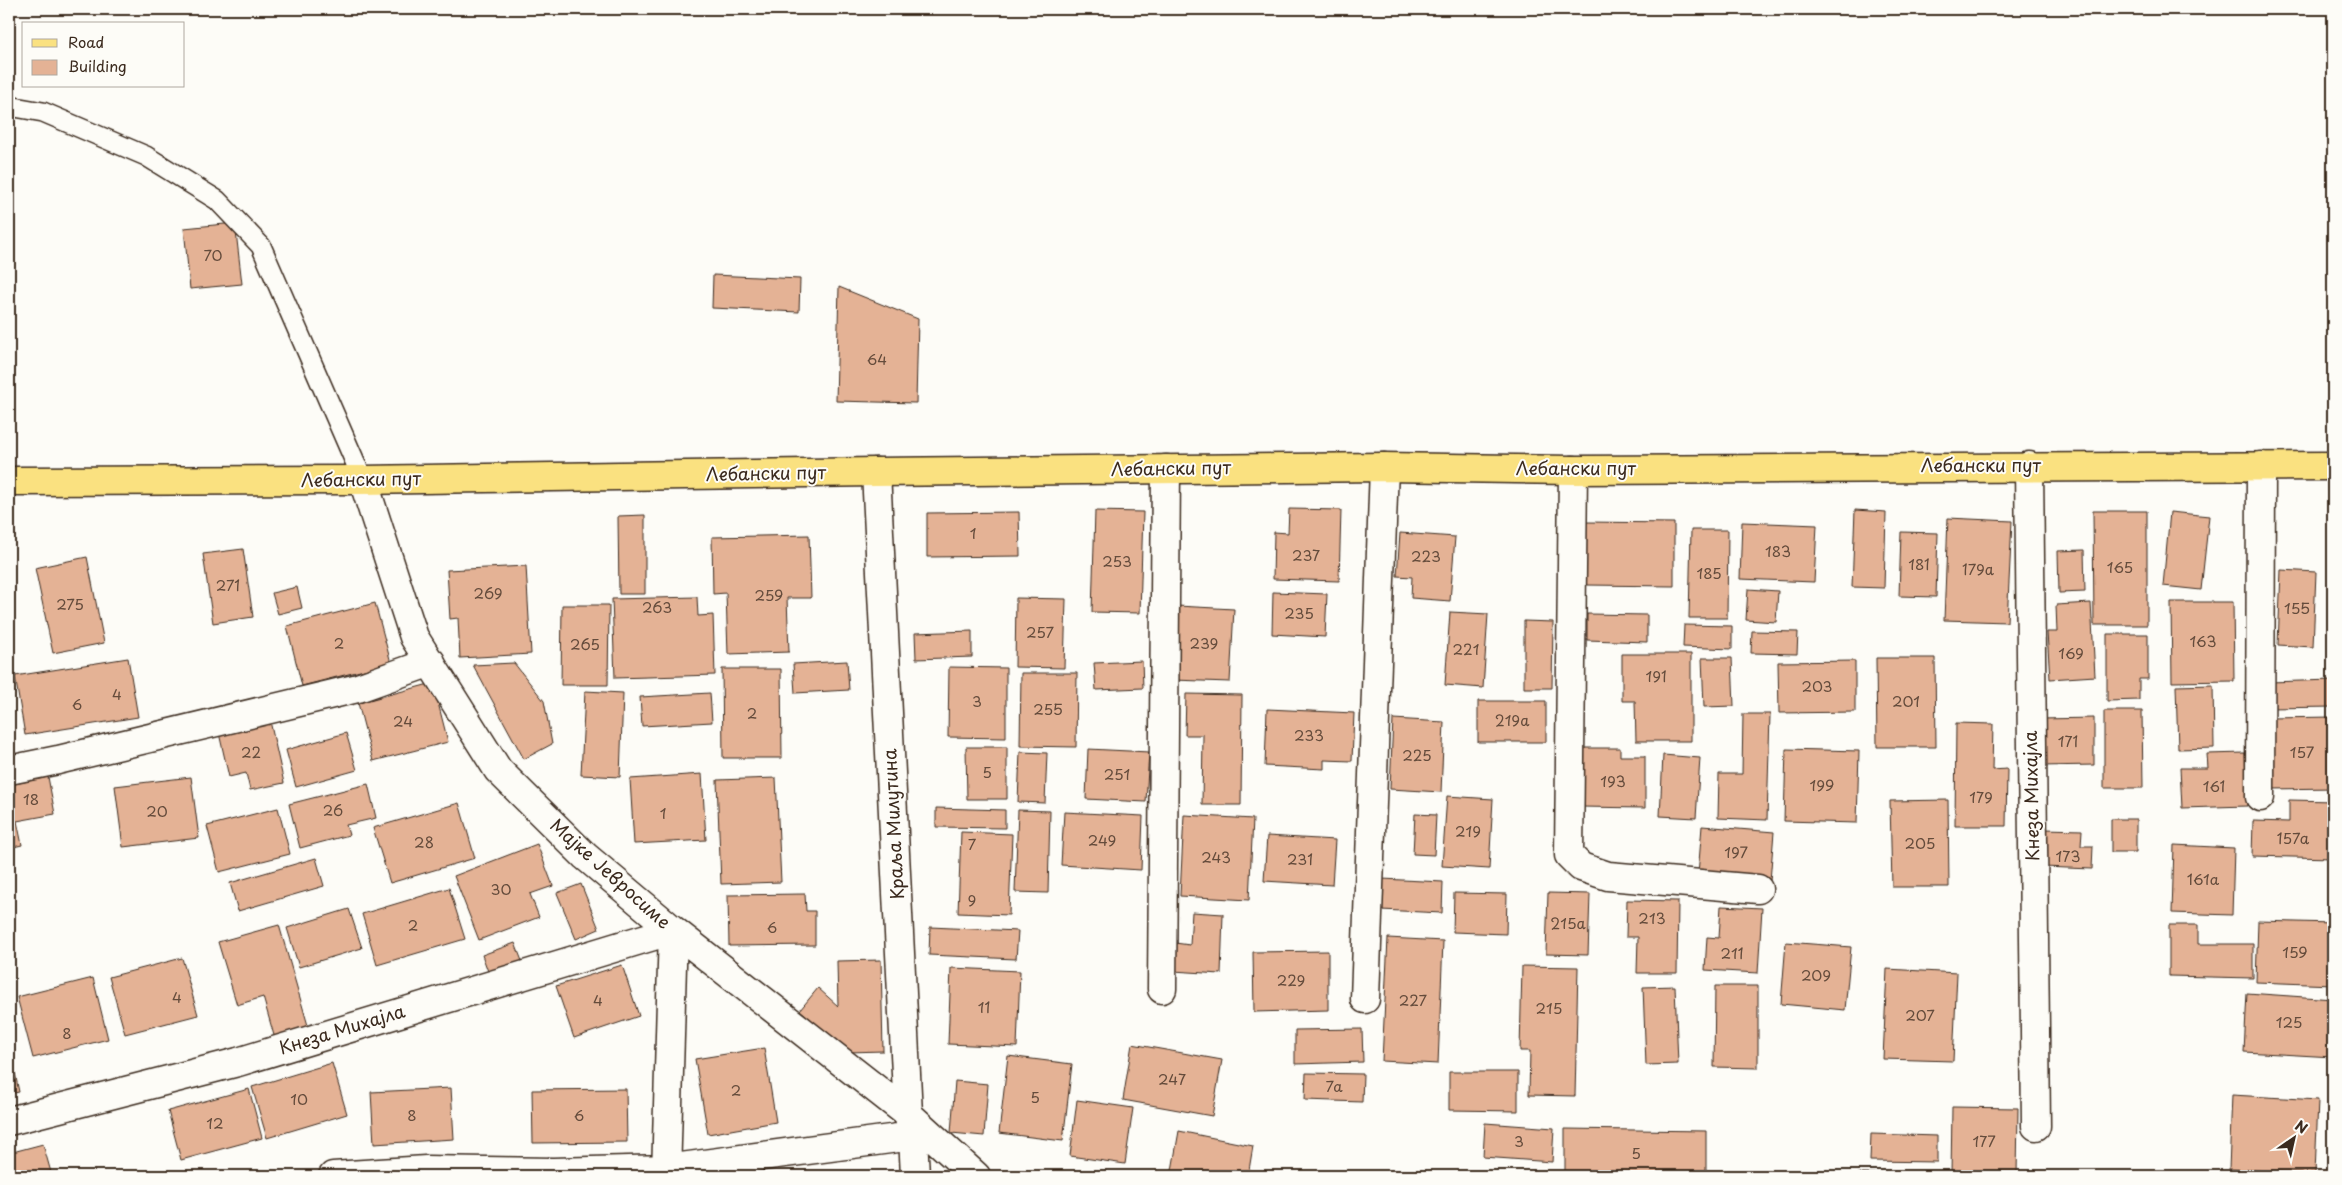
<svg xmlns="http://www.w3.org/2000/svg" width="2342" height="1185" font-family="'Playpen Sans',sans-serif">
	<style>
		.building { fill: #e4b295; stroke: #3b2a1e }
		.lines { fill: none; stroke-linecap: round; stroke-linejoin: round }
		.lane-casing { stroke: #3b2a1e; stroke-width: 22 }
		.street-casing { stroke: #3b2a1e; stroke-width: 31 }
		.primary-casing { stroke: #3b2a1e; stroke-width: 31 }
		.lane { stroke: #fdfcf7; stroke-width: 19 }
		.street { stroke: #fdfcf7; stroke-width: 28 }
		.primary { stroke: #fae180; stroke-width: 28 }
		.labels { text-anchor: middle; stroke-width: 4; stroke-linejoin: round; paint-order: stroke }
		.number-label { font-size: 15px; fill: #654c3c }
		.street-label { font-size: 18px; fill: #3b2a1e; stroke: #fdfcf7 }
	</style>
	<rect width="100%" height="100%" fill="#fdfcf7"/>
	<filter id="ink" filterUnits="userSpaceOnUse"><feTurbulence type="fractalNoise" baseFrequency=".02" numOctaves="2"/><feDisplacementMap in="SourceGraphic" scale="10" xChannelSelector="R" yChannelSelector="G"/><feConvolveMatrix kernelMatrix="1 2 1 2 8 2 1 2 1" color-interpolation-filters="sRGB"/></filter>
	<g filter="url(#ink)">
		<path class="building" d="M235 223 242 284 190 289 184 228Z
			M713 275 800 279 799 312 712 308Z
			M839 287 918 319 916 403 836 401Z
			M1289 509 1341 510 1339 581 1273 579 1274 532 1288 533Z
			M1855 510 1886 512 1884 588 1852 587Z
			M1095 511 1143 512 1140 613 1092 612Z
			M2093 511H2147V625H2094Z
			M1019 512 1020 556 927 557V513Z
			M2170 512 2209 516 2201 590 2163 586Z
			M645 515V594H619L618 516Z
			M1948 518 2012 521 2007 622 1944 620Z
			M1586 522 1674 523V586L1586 585Z
			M1742 522 1817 525 1814 582 1740 579Z
			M1691 530H1728L1727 618H1689Z
			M1901 532 1938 533 1936 597 1899 596Z
			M1400 533 1455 537 1450 601 1411 598 1412 577 1397 576Z
			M809 535 811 598H787L789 652 728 654 726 593 713 594 712 537Z
			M243 549 253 617 213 623 203 554Z
			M2084 550 2085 592 2059 593 2058 551Z
			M87 557 104 643 53 653 35 568Z
			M526 566 531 654 460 658 458 618 450 619 447 570Z
			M2281 570 2316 572 2313 647 2278 645Z
			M297 587 302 608 278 614 272 593Z
			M1748 589 1778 591 1776 622 1746 620Z
			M1273 592 1327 594 1325 637 1272 634Z
			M697 597 698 616 713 615 715 675 615 678 612 599Z
			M1016 598 1066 599 1064 668 1015 667Z
			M2171 602H2233L2234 681 2172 682Z
			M375 603 391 663 302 686 287 626Z
			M2091 603 2095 676 2050 679 2047 632H2057L2056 605Z
			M562 605H609L608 685H561Z
			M1177 606 1234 609 1230 682 1173 680Z
			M1450 612 1488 614 1483 688 1445 685Z
			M1587 614 1647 615V642L1587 640Z
			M1524 621 1553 622 1552 688H1524Z
			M1684 625 1732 626V649L1683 647Z
			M972 631V657L916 659 915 633Z
			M1752 631 1798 632 1797 654 1751 653Z
			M2107 634H2148V679H2139V700L2107 701Z
			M1622 654H1691V741H1636L1635 701H1622Z
			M128 658 138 717 25 735 15 676Z
			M1702 658H1732L1734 706 1704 707Z
			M1876 658H1935L1936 747H1877Z
			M847 661 849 690 795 693 793 664Z
			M1142 661 1143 688 1096 690 1094 663Z
			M1855 661V712L1779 713 1778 662Z
			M514 663 544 701 552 744 524 759 473 665Z
			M949 667 1006 668V738L948 737Z
			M722 669H781L782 758H723Z
			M1021 673H1077L1076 747 1020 746Z
			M2333 680V707L2269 708V682Z
			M433 683 448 742 373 761 358 703Z
			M2213 685 2214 748 2178 749 2176 686Z
			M585 691 623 693 620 777 581 775Z
			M710 693 712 722 642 726 640 697Z
			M1186 694 1242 695 1241 805H1202L1203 735H1185Z
			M1478 701H1546V742H1478Z
			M1267 709 1354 713 1352 761 1324 760V769L1265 766Z
			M2104 711H2142L2143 788H2104Z
			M1743 714H1770L1767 820 1718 818 1719 774H1742Z
			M2333 717V788L2272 789 2271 718Z
			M2094 718V765L2041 766V719Z
			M1393 719 1444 722 1441 792 1390 789Z
			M270 721 284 783 250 790 246 773 229 777 219 733Z
			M1956 723 1993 724 1992 770 2007 769 2006 826H1955Z
			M346 733 357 770 296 787 286 750Z
			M966 747H1007V799H967Z
			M1582 748H1620V756H1645V808L1581 807Z
			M1088 749 1149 752 1146 802 1086 799Z
			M1786 749 1859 751 1857 823 1784 821Z
			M1020 752 1047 753 1045 803 1018 802Z
			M2245 753 2247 806 2182 808 2180 768H2208L2207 754Z
			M1663 755 1700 758 1696 818 1660 816Z
			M702 774 706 840 634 844 630 779Z
			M48 777 55 814 17 821 22 845 9 848V785Z
			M191 777 199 838 123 847 115 786Z
			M776 778 781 882 721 884 717 780Z
			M368 784 376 818 346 825 349 835 300 848 289 804Z
			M1447 796 1493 799 1489 869 1442 866Z
			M1948 800 1949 887H1892L1890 801Z
			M2289 800 2333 801V858L2252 856 2253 821 2289 822Z
			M459 803 475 858 390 883 373 828Z
			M278 808 290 854 219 872 207 826Z
			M936 808 1005 810V828L936 827Z
			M1018 810 1050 811 1048 893 1015 892Z
			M1064 812 1143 816 1141 870 1061 865Z
			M1415 814 1436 815 1434 855 1413 854Z
			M1184 815 1253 819 1249 900 1180 896Z
			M2111 819H2136V852H2111Z
			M1702 826 1774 832 1770 881 1698 874Z
			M2045 829 2082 830 2081 846H2093L2092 869 2043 867Z
			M961 832 1012 834 1009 915 958 913Z
			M1267 836 1335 840 1332 885 1264 881Z
			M537 844 553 886 530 894 539 917 479 940 454 876Z
			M2174 845 2234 848 2232 915 2172 913Z
			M316 858 324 886 238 911 230 883Z
			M1382 879 1443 882 1442 913 1381 910Z
			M581 884 599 929 576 939 557 893Z
			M449 888 465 939 377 965 362 914Z
			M1454 893 1507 894 1506 934 1453 932Z
			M1548 893 1590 894 1588 955 1546 954Z
			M805 894 806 911H815V945L729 946 728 895Z
			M1627 900 1678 901 1677 973H1637L1638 937H1626Z
			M1721 906 1762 908 1758 973 1705 970 1707 937 1719 938Z
			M349 909 362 948 299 967 287 928Z
			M1192 912 1223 914 1221 974 1173 971 1175 943 1190 945Z
			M2258 921 2333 923V985L2256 982Z
			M279 925 309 1029 275 1039 263 997 237 1005 218 942Z
			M2169 925H2198V944H2253V978L2169 976Z
			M930 927 1018 931 1016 959 929 955Z
			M1388 938 1443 941 1438 1064 1382 1061Z
			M1786 942 1851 947 1845 1010 1781 1004Z
			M515 943 522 961 489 974 482 955Z
			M1328 951V1010L1254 1012 1253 952Z
			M182 958 198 1015 125 1034 109 977Z
			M881 960 883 1051 849 1052 800 1010 818 988 838 1006 837 961Z
			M622 965 639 1016 574 1038 556 986Z
			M1522 966 1578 967 1575 1096 1529 1095 1530 1051H1520Z
			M951 968 1020 971 1017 1047 948 1044Z
			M1887 969 1957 973 1953 1061 1883 1059Z
			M93 978 108 1039 33 1058 17 997Z
			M1675 986 1678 1064 1646 1065 1643 987Z
			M1715 986H1758V1068L1714 1067Z
			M2247 993 2333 999V1057L2244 1052Z
			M1362 1029 1363 1062 1295 1064V1030Z
			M9 1044 19 1092 9 1094Z
			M1132 1044 1222 1060 1212 1116 1123 1100Z
			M764 1048 776 1122 708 1134 695 1059Z
			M1008 1056 1072 1064 1063 1141 999 1133Z
			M332 1063 347 1114 267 1138 252 1087Z
			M1449 1072H1518V1111L1449 1110Z
			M1306 1073 1363 1074 1362 1102 1305 1100Z
			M955 1081 988 1084 984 1136 951 1133Z
			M451 1088 454 1139 374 1144 371 1092Z
			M249 1089 262 1138 181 1160 168 1111Z
			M626 1089 627 1142 533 1143 532 1090Z
			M2232 1095 2318 1100 2315 1173 2229 1169Z
			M1077 1100 1133 1108 1125 1164 1070 1156Z
			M1952 1107 2018 1108 2017 1176H1951Z
			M1485 1123 1554 1128 1552 1162 1483 1157Z
			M1565 1129 1706 1131V1176H1565Z
			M1179 1131 1253 1146 1248 1176H1171Z
			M1871 1134 1937 1136V1162L1870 1161Z
			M43 1144 52 1176H9V1153Z
			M1858 1174H1942V1176H1858Z"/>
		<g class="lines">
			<defs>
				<path id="lane" d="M9 106 43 112 146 156 217 200 261 246 363 480"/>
				<path id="street" d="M2029 466 2036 1126
					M1573 470 1569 855 1581 867 1608 876 1758 889
					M876 472 908 1114 913 1136 915 1176
					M363 480 414 637 498 770 585 856 673 930 908 1114 976 1176
					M9 770 58 760 358 688 431 662
					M2260 797 2261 466
					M1162 989 1166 469
					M1365 999 1384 467
					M9 1121 238 1062 673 930 666 1176
					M333 1176 426 1170 553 1172 666 1169 913 1136"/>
				<path id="primary" d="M9 481 363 480 876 472 1384 467 1573 470 2333 466"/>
			</defs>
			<use href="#lane" class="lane-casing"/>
			<use href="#street" class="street-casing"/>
			<use href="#primary" class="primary-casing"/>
			<use href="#lane" class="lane"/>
			<use href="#street" class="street"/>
			<use href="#primary" class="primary"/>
		</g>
	</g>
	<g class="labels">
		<g class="number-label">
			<text x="213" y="261">70</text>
			<text x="877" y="365">64</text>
			<text x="973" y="539">1</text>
			<text x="1778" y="557">183</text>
			<text x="1306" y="561">237</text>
			<text x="1426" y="562">223</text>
			<text x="1117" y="567">253</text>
			<text x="1919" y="570">181</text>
			<text x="2120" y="573">165</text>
			<text x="1978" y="575">179a</text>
			<text x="1709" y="579">185</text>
			<text x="228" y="591">271</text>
			<text x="488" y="599">269</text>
			<text x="769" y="601">259</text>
			<text x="70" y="610">275</text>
			<text x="657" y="613">263</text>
			<text x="2297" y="614">155</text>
			<text x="1299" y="619">235</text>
			<text x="1040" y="638">257</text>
			<text x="2203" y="647">163</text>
			<text x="339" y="649">2</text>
			<text x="1204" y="649">239</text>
			<text x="585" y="650">265</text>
			<text x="1466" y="655">221</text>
			<text x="2071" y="659">169</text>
			<text x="1656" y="682">191</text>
			<text x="1817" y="692">203</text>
			<text x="117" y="700">4</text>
			<text x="977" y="707">3</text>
			<text x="1906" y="707">201</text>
			<text x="77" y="710">6</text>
			<text x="1048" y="715">255</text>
			<text x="752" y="719">2</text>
			<text x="1512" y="726">219a</text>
			<text x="403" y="727">24</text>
			<text x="1309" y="741">233</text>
			<text x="2068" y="747">171</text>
			<text x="251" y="758">22</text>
			<text x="2302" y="758">157</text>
			<text x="1417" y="761">225</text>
			<text x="987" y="778">5</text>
			<text x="1117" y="780">251</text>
			<text x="1613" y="787">193</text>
			<text x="1822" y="791">199</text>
			<text x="2214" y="792">161</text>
			<text x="1981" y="803">179</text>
			<text x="31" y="805">18</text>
			<text x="333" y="816">26</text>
			<text x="157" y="817">20</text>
			<text x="663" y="819">1</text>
			<text x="1468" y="837">219</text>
			<text x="2293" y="844">157a</text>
			<text x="1102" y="846">249</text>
			<text x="424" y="848">28</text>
			<text x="1920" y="849">205</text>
			<text x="972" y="850">7</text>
			<text x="1736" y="858">197</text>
			<text x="2068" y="862">173</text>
			<text x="1216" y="863">243</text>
			<text x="1300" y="865">231</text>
			<text x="2203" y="885">161a</text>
			<text x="501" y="895">30</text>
			<text x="972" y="906">9</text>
			<text x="1652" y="924">213</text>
			<text x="1568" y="929">215a</text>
			<text x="413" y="931">2</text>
			<text x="772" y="933">6</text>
			<text x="2295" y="958">159</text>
			<text x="1732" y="959">211</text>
			<text x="1816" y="981">209</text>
			<text x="1291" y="986">229</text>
			<text x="177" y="1003">4</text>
			<text x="598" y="1006">4</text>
			<text x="1413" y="1006">227</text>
			<text x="984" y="1013">11</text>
			<text x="1549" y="1014">215</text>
			<text x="1920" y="1021">207</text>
			<text x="2289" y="1028">125</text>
			<text x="67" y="1039">8</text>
			<text x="1172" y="1085">247</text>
			<text x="1334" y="1092">7a</text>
			<text x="736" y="1096">2</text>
			<text x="1035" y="1103">5</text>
			<text x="299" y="1105">10</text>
			<text x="412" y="1121">8</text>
			<text x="579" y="1121">6</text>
			<text x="215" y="1129">12</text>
			<text x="1519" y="1147">3</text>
			<text x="1984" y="1147">177</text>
			<text x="1636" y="1159">5</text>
		</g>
		<g class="street-label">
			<text x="1981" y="472">Лебански пут</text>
			<text transform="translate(1171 469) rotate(-1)" y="6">Лебански пут</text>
			<text x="1576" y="475">Лебански пут</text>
			<text transform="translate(766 474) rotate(-1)" y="6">Лебански пут</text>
			<text transform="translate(361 480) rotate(-1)" y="6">Лебански пут</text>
			<text transform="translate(2032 796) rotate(-91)" y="6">Кнеза Михајла</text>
			<text transform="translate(894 824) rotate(-93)" y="6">Краља Милутина</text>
			<text transform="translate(610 874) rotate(42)" y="6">Мајке Јевросиме</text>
			<text transform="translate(342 1030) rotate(-17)" y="6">Кнеза Михајла</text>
		</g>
	</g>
	<rect width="2342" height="1185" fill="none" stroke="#fdfcf7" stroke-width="30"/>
	<rect x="15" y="15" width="2312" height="1155" fill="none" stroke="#3b2a1e" stroke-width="2" filter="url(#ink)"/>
	<rect x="22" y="22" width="162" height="65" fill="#fdfcf7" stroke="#afa8a0"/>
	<rect x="32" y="39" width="25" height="8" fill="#fae180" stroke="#afa8a0"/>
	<text x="68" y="48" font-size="15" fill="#3b2a1e">Road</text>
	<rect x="32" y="60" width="25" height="15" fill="#e4b295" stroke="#afa8a0"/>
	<text x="68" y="72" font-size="15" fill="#3b2a1e">Building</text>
	<g transform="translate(2294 1138) rotate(34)" stroke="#fdfcf7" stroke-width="4" paint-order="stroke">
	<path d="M0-4L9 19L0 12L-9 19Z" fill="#3b2a1e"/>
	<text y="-8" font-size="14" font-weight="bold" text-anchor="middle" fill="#3b2a1e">N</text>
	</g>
</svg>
